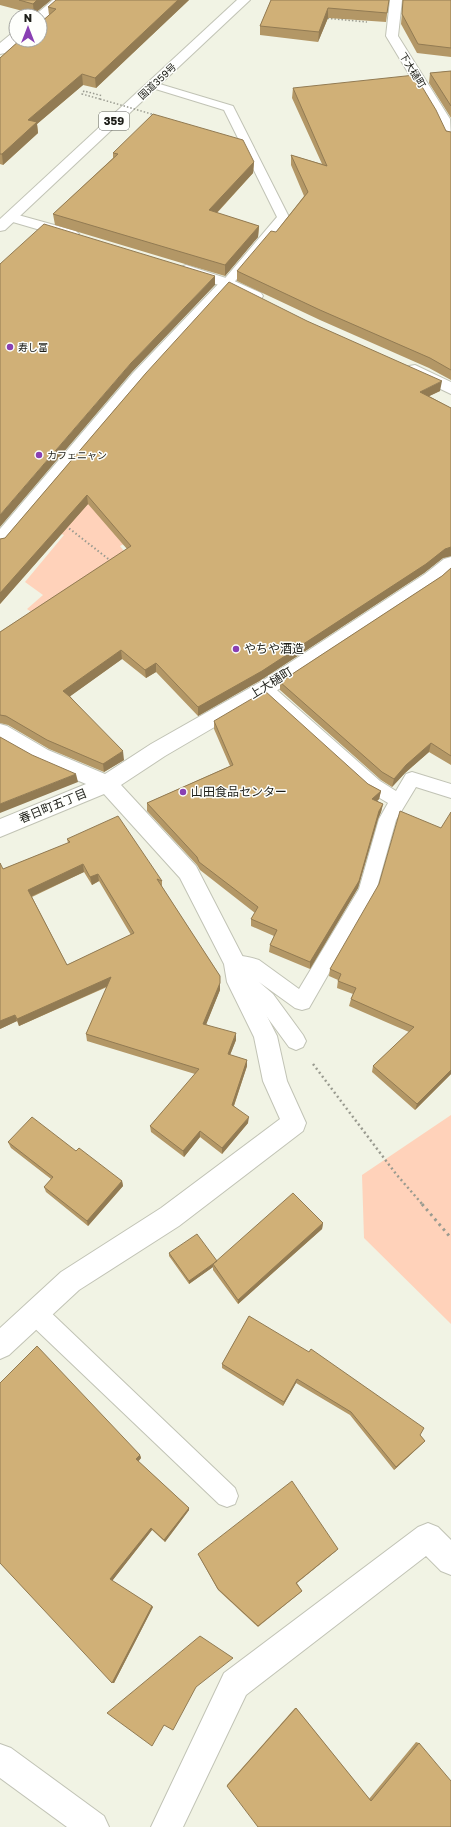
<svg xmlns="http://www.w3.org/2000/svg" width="451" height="1827" font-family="'Golos Text','Noto Sans JP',sans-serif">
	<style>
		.green { fill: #ffd2ba }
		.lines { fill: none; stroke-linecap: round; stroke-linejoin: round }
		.service-casing { stroke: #c1c3b5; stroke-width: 2 }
		.minor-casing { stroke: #c1c3b5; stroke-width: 2 }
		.tertiary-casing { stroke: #c1c3b5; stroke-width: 2 }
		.secondary-casing { stroke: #c1c3b5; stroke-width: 2 }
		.trunk-casing { stroke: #c1c3b5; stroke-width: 2 }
		.path-far3 { stroke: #9a9b90; stroke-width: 1.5; stroke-dasharray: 1.5 2; stroke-linecap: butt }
		.path-far2 { stroke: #9a9b90; stroke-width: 2; stroke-dasharray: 1.5 2.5; stroke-linecap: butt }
		.path-far1 { stroke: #9a9b90; stroke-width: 2.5; stroke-dasharray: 2 3; stroke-linecap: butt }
		.path { stroke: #9a9b90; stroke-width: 3; stroke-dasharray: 2.5 4; stroke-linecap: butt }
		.service { fill: #fff; fill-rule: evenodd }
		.minor { fill: #fff; fill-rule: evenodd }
		.tertiary { fill: #fff; fill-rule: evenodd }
		.secondary { fill: #fff; fill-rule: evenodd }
		.trunk { fill: #fff; fill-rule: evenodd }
		.path-bridge { stroke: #9a9b90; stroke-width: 1.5; stroke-dasharray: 1.5 2; stroke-linecap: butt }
		.wall { fill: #b39766; fill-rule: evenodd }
		.shaded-wall { fill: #927b53 }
		.building { fill: #d0b077; stroke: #927b53; fill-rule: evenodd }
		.poi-dot { fill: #8940b3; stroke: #fefffc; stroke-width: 1.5 }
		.labels { text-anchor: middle; stroke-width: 3; stroke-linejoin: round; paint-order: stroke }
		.far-street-label { font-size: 10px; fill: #1d1e18; stroke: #fefffc }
		.far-poi-label { font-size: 10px; fill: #1d1e18; stroke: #fefffc; text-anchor: start }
		.shield { fill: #fefffc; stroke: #60625c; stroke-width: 1 }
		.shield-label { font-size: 11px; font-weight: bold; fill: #1d1e18 }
		.poi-label { font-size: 12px; fill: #1d1e18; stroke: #fefffc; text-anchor: start }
		.street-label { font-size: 12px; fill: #1d1e18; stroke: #fefffc }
	</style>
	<rect width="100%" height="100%" fill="#f1f3e4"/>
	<path class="green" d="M67 483 132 540 120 546 127 555 37 616 27 609 43 595 25 582 64 535 34 523Z
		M451 1115V1324L364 1238 362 1175Z"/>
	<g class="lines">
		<defs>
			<path id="service" d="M153 82 233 106 289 217 231 286H223L221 283 277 217 224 110 149 87 147 85Z
				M264 682 270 684 380 781 396 791 406 774 412 772 451 784V798L416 787 396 820 376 891 309 1008 302 1010 295 1008 259 982 273 994 303 1035 306 1041 303 1047 296 1050 289 1047 259 1006 230 979 228 973 230 969 226 963 228 957C238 954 249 957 259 960L299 989 359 889 379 819 388 803 368 791 258 692 256 688 258 684Z
				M35 1302 43 1305 235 1488 238 1496 235 1504 227 1507 219 1504 27 1321 24 1313 27 1305Z"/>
			<path id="minor" d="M53 0H67L45 20 40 21V16H34Z
				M390 0H402L398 36 450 119 451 141 446 140 436 119 386 36Z
				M16 33V40H20L5 53 0 54V43L11 34Z
				M227 278 232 280 235 283 232 286 145 381 6 546 0 547V529L133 373 222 280Z
				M451 557V574L439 584 276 691 165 756 121 785 196 866 246 963 249 981 277 1036 287 1081 306 1123 303 1131 179 1226 79 1290 9 1355 0 1359V1328L61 1272 161 1208 280 1119 263 1081 254 1037 227 982 224 964 180 878 104 794 0 837V819L86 784 34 762 0 742V724L7 726 48 750 105 774 151 744 262 681 425 574 444 559Z
				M428 1523 438 1527 451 1540V1575L441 1571 426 1556 246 1695 183 1827H151L224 1673 418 1527Z"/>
			<path id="tertiary" d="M0 1744 11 1748 104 1816 109 1827H67L0 1778Z"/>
			<path id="secondary" d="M11 213 76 231 79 234 76 237 71 239 6 220 4 217 6 214Z
				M186 265 232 280 261 293 263 296 261 299 255 301 249 299 222 286 181 273 178 270 181 267Z
				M415 365 451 382V394L409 374 407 370 409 366Z"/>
			<path id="trunk" d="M237 0H250L5 230 0 231V219Z"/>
		</defs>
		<use href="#service" class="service-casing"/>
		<use href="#minor" class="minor-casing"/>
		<use href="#tertiary" class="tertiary-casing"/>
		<use href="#secondary" class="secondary-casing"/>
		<use href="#trunk" class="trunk-casing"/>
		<path class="path-far3" d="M324 18 367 22
			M100 99 82 94 84 91 103 96"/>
		<path class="path-far2" d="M66 526 111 561"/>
		<path class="path-far1" d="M313 1064 396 1174 423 1205"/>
		<path class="path" d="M422 1204 451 1238"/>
		<use href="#service" class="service"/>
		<use href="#minor" class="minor"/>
		<use href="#tertiary" class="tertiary"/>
		<use href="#secondary" class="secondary"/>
		<use href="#trunk" class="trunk"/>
		<path class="path-bridge" d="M100 99 155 115"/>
	</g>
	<path class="wall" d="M0 0H51L34 14 0 5Z
		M189 0 96 88 83 85 37 124 38 133 3 165 0 164V58L49 15 48 7Z
		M271 0H389L386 22 328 18 318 42 260 35V26Z
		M403 0H451V57L417 53 401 24Z
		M451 71V118L429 83 430 73Z
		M293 88 451 132V380L429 368 320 320 237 281V271L276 232 304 196 291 165V155L322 164 292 98Z
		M113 153 254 162 253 173 217 213 259 226 258 237 225 276 55 225 53 214 113 158Z
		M146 373 440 391 429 396 451 408V556L443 558 424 573 261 680 198 716 156 672 146 678 122 659 70 696 124 760 104 772 49 749 8 725 0 723V632L127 549 88 504 0 604V539L5 538Z
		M451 568V765L429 752 405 773 392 787 381 780 280 690V682L442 576Z
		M214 721 368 784 381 791 379 799 377 801 383 804 381 812 378 819 358 888 310 969 269 952 270 945 274 936 251 926V919L255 913 200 870 197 865 147 811V803L230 766 214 729Z
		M441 828 451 1074 415 1110 372 1072 373 1066 409 1032 349 1006 351 999 353 994 337 988 338 980 329 976 330 969Z
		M67 839 162 881V887L220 976V990L206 1024 236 1040 230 1055 247 1060V1066L234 1106 248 1123 222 1154 200 1137 184 1157 151 1132 150 1126 195 1074 87 1041 86 1034 107 987 19 1026 17 1021 0 1029 3 869 68 843ZM84 872 92 885 99 881 131 935 67 965 32 897Z
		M8 1142 76 1151 122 1181 123 1186 88 1226 46 1192 44 1187 51 1179 11 1148Z
		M323 1223 322 1229 238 1304 213 1270V1267L189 1284 169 1256V1253L217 1261Z
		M249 1316 420 1435 425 1441 422 1444 394 1470 350 1415 296 1383 283 1406 222 1368V1364Z
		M140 1455 141 1458 138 1461 189 1508V1510L165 1542 152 1530 112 1581 153 1607 114 1683 0 1563Z
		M336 1551 297 1583 302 1591 301 1592 258 1627 218 1590 198 1554Z
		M295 1708H296L369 1799 416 1742 419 1743 451 1827 227 1786V1785Z"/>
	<path class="shaded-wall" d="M37 0H51L34 14 33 4Z
		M178 0H189L96 88 95 78Z
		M328 8V18L318 42 319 32Z
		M82 74 83 85 37 124 38 133 3 165 2 154 28 120Z
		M254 162 253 173 209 221V210Z
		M259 226 258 237 225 276V265Z
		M215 276V285L132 372 0 527V515L131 363Z
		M442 381 440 391 419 401 420 392Z
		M87 495 88 504 0 604V593Z
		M451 547V556L443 558 424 573 261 680 198 716V707L445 549Z
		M121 650 122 659 65 700 63 691Z
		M156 663V672L146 678 145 670Z
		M431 743 429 752 405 773 392 787 394 779 406 765Z
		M123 751 124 760 104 772 103 764Z
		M76 774 78 782 0 813V804Z
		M381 791 379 799 371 807 372 799Z
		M383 804 381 812 378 819 358 888 310 969V962L379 811Z
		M83 864 84 872 30 897 28 890Z
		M98 874 99 881 92 885 90 877Z
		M111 977 112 984 19 1026 17 1019Z
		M220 983V990L204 1030 203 1024Z
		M15 1015 17 1021 0 1029V1021Z
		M236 1033V1040L228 1060V1054Z
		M247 1060V1066L232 1111V1105Z
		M451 1070V1074L415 1110 417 1104Z
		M249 1117 248 1123 222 1154V1148Z
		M200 1131V1137L184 1157 183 1151Z
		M122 1181 123 1186 88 1226 87 1221Z
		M323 1223 322 1229 238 1304V1300Z
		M217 1261 213 1264V1267L189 1284V1281Z
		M297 1379 296 1383 283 1406 284 1402Z
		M425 1441 422 1444 394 1470 396 1467Z
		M140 1455 141 1458 138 1462 136 1459Z
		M189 1508V1510L165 1542 164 1540Z
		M151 1528 152 1530 112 1581 110 1579Z
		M338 1549 336 1551 295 1584 296 1583Z
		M152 1606 153 1607 114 1683H112Z"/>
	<path class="building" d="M19 0H37L33 4Z
		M56 0H178L95 78 82 74 28 120 37 122 2 154H0V58L20 40H40V23L56 9 48 7Z
		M271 0H389L387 13 328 8 319 32 260 26Z
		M403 0H451V48L418 44 402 14Z
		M451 71V106L430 73Z
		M415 75 436 110 446 131 451 132V370L430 358 320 310 237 271 271 231 276 232 308 192 291 155 327 166 293 88Z
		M153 114 243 140 254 162 209 210 259 226 225 265 53 214 118 154 113 153Z
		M44 224 215 276 131 363 0 515V264Z
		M229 282 307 321 442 381 420 392 451 408V547L445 549 426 564 262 671 198 707 156 663 145 670 121 650 63 691 69 696 123 751 103 764 47 740 6 716 0 715V632L131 546 87 495 0 593V539L5 538 146 373Z
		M451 568V756L431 743 406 765 394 779 382 772 280 682 442 576Z
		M265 691 368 784 381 791 372 799 383 804 379 811 359 881 310 962 270 945 277 930 251 919 258 907 199 862 197 857 147 803 233 765 214 721Z
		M0 737 32 755 76 774 0 804Z
		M400 811 441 828 451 812V1070L417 1104 373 1066 414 1027 351 999 356 988 338 981 341 974 330 969 379 884Z
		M118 816 162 881 157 879 220 976V983L203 1024 236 1033 228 1054 247 1060 232 1105 249 1117 222 1148 200 1131 183 1151 150 1126 199 1069 86 1034 111 977 17 1019 15 1015 0 1021V863L3 869 70 842 67 839ZM83 864 90 877 98 874 134 933 67 965 28 890Z
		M32 1117 76 1151 79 1148 122 1181 87 1221 44 1187 53 1177 8 1142Z
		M293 1193 323 1223 238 1300 213 1264Z
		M197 1234 217 1261 189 1281 169 1253Z
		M249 1316 309 1352 311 1349 424 1428 420 1435 425 1441 396 1467 351 1412 297 1379 284 1402 222 1364Z
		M37 1346 140 1455 136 1459 189 1508 164 1540 151 1528 110 1579 152 1606 112 1683 0 1563V1383Z
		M292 1481 338 1549 296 1583 302 1591 258 1626 218 1589 198 1554Z
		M200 1636 233 1658 196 1687 173 1730 164 1725 152 1746 107 1713Z
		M296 1708 371 1801 419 1743 451 1781V1827H258L227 1786Z"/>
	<g class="poi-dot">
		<circle cx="10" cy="347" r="4"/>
		<circle cx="39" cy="455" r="4"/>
		<circle cx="236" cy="649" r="4"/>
		<circle cx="183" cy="792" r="4"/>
	</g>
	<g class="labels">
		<g class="far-street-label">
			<text transform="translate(413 70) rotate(58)" y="4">下大樋町</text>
			<text transform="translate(157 81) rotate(-43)" y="4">国道359号</text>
		</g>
		<g class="far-poi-label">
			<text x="18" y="351">寿し富</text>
			<text x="47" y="459">カフェニャン</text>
		</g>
		<rect class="shield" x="99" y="112" width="30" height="18" rx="3"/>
		<g class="shield-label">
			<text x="114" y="125">359</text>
		</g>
		<g class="poi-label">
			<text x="244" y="653">やちや酒造</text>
			<text x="191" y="796">山田食品センター</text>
		</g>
		<g class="street-label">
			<text transform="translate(271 683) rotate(-32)" y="4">上大樋町</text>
			<text transform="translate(53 806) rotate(-22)" y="4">春日町五丁目</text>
		</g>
	</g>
	<g transform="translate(28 28)"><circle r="19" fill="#fefffc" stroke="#a4a5a1"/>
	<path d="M0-3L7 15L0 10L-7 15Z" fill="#8940b3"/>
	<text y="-6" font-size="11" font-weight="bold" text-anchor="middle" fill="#1d1e18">N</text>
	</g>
</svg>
